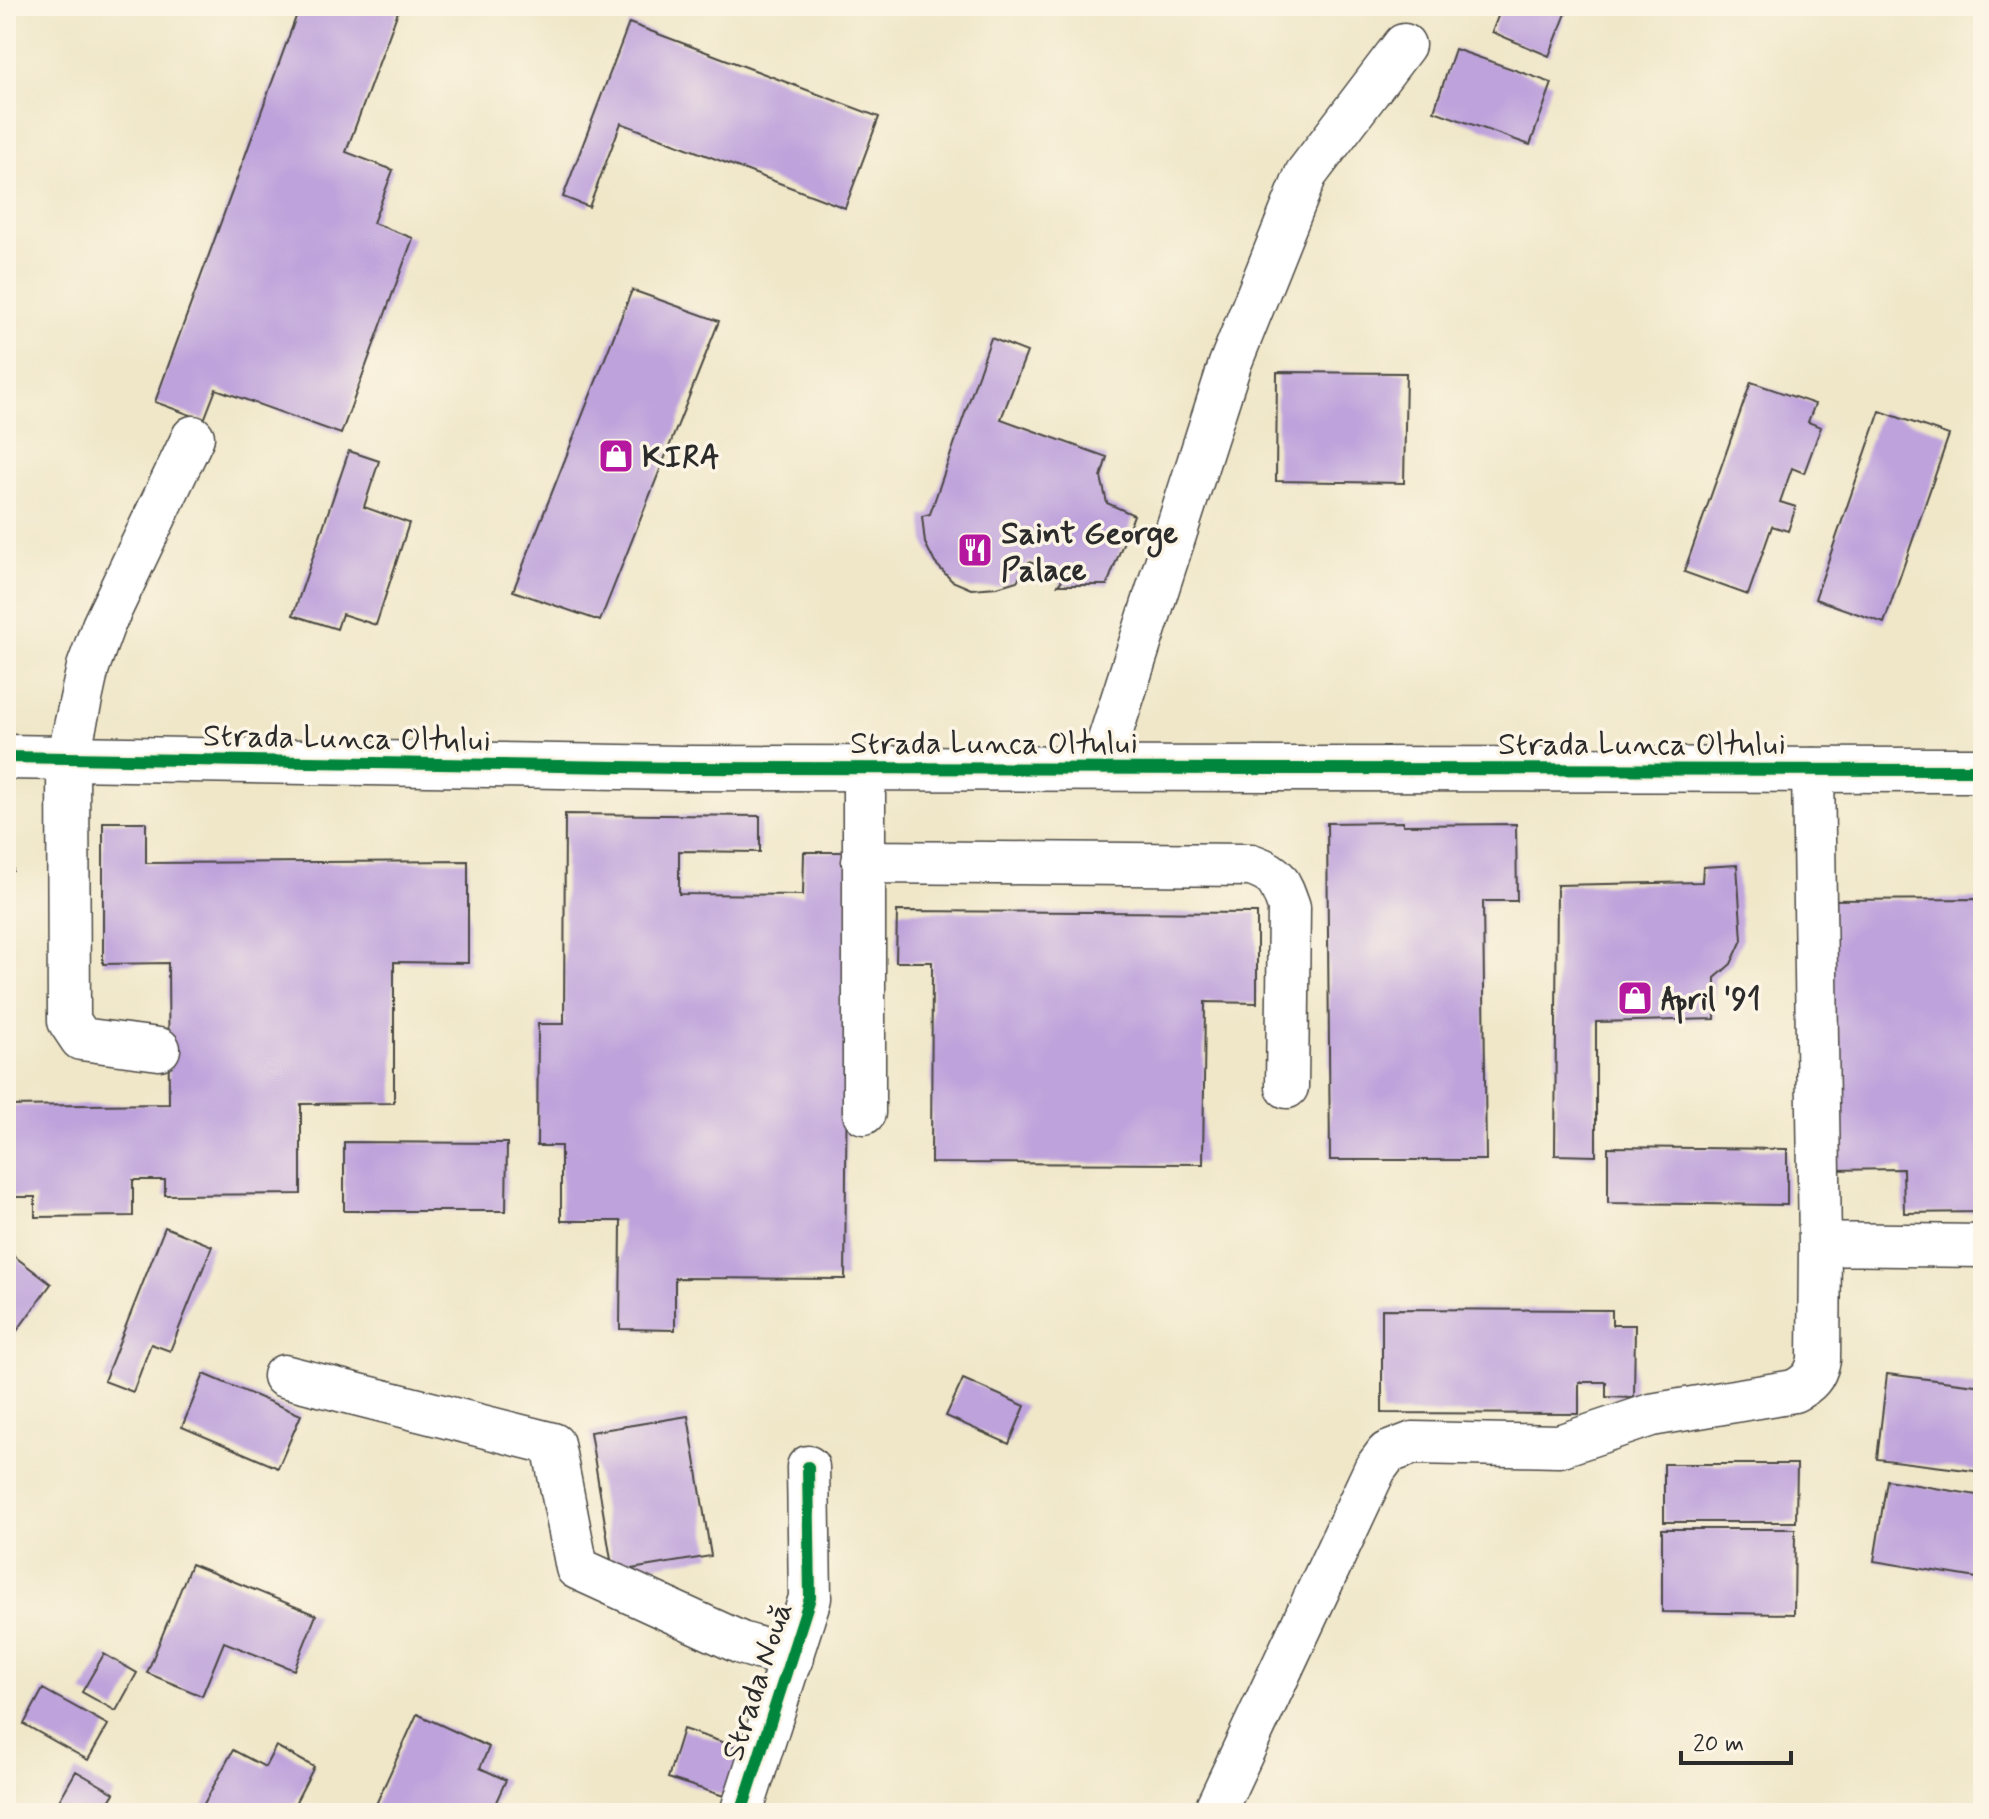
<svg xmlns="http://www.w3.org/2000/svg" width="1989" height="1819" font-family="Mynerve,sans-serif">
	<style>
		.building { fill: #bea2db }
		.lines { fill: none; stroke-linecap: round; stroke-linejoin: round }
		.minor-casing { stroke: #494743; stroke-width: 45 }
		.major-casing { stroke: #494743; stroke-width: 47 }
		.minor { stroke: #fff; stroke-width: 42 }
		.major { stroke: #fff; stroke-width: 44 }
		.cycleway-casing { stroke: #fcf5e5; stroke-width: 17 }
		.cycleway { stroke: #00873e; stroke-width: 12 }
		.labels { text-anchor: middle; stroke-width: 7; stroke-linejoin: round; paint-order: stroke }
		.poi-label { font-size: 32px; font-weight: bold; fill: #2b2b2b; stroke: #fcf5e5; text-anchor: start }
		.street-label { font-size: 32px; fill: #2b2b2b; stroke: #fcf5e5 }
	</style>
	<rect width="100%" height="100%" fill="#fcf5e5"/>
	<filter id="ink" filterUnits="userSpaceOnUse"><feTurbulence type="fractalNoise" baseFrequency=".0125" numOctaves="2"/><feDisplacementMap in="SourceGraphic" scale="16" xChannelSelector="R" yChannelSelector="G"/><feConvolveMatrix kernelMatrix="1 2 1 2 8 2 1 2 1" color-interpolation-filters="sRGB"/></filter>
	<filter id="wash" filterUnits="userSpaceOnUse"><feTurbulence type="fractalNoise" baseFrequency=".006" numOctaves="4" result="noise"/><feDisplacementMap in="SourceGraphic" scale="32" xChannelSelector="R" yChannelSelector="G"/><feGaussianBlur stdDeviation="1.8" result="paint"/><feColorMatrix in="noise" values="0 0 0 0 0 0 0 0 0 0 0 0 0 0 0 0 0 1.4 0 .05"/><feComposite in="paint" operator="in"/></filter>
	<g filter="url(#wash)">
		<rect width="100%" height="100%" fill="#f0e7c9"/>
		<g id="blocks">
			<path class="building" d="M300 6H400L346 152 393 170 373 223 413 238 341 434 216 389 204 420 155 402Z
				M1502 6H1569L1549 56 1492 32Z
				M629 23 879 117 845 208 621 123 589 207 563 197Z
				M1455 49 1552 83 1530 145 1434 111Z
				M632 290 719 321 600 621 513 591Z
				M991 338 1027 352 1001 419 1107 457 1101 477 1107 503 1134 515 1107 585H1058L1067 574 1029 562 1017 581 997 587 971 589 952 581 935 563 925 543 922 516 930 514Z
				M1277 372 1406 373 1404 483 1276 481Z
				M1751 382 1815 404 1808 422 1821 427 1804 473 1792 468 1780 502 1796 507 1788 531 1772 526 1748 595 1684 572Z
				M1880 411 1949 435 1884 623 1815 599Z
				M349 451 379 461 364 507 409 523 376 625 342 614 337 629 293 615Z
				M565 814 760 816V852L679 851V894L803 895 804 852H849L845 1279 675 1278V1330L620 1329 621 1221H561V1146H537L538 1024H564Z
				M103 822H146V863L468 861V963L394 962V1103L301 1104V1194L165 1195V1180H133V1216L35 1217V1197H6V1106L169 1104 168 963 103 964Z
				M1403 822V825L1516 824 1517 901H1483L1486 1160H1330L1327 823Z
				M6 824H13V871H6Z
				M1737 865 1742 940 1731 964 1715 978V1019L1596 1022V1156L1555 1155 1557 885 1702 882 1703 867Z
				M1983 899V1201L1980 1202V1212L1904 1213 1903 1169 1827 1170 1825 900Z
				M897 911 1257 913V1003L1205 1002 1203 1164 931 1163 932 962H896Z
				M344 1142 507 1143 506 1211H344Z
				M1608 1147 1787 1149V1205L1608 1203Z
				M165 1227 212 1246 170 1351 151 1344 133 1392 104 1381Z
				M6 1250 51 1284 6 1346Z
				M1382 1309 1612 1310V1325H1635L1634 1398 1606 1397V1382H1579V1414L1382 1413Z
				M204 1374 301 1415 278 1468 182 1427Z
				M1887 1374 1983 1386V1472L1877 1459Z
				M963 1379 1025 1406 1009 1444 946 1416Z
				M688 1416 711 1556 613 1572 590 1432Z
				M1664 1464H1797L1796 1522H1664Z
				M1887 1480 1983 1496V1579L1874 1561Z
				M1662 1529H1795L1794 1614 1662 1612Z
				M191 1564 316 1615 294 1670 224 1642 202 1696 147 1673Z
				M104 1654 137 1673 116 1711 82 1692Z
				M43 1689 108 1725 88 1760 24 1724Z
				M417 1714 489 1747 480 1768 506 1780 491 1813H372Z
				M683 1729 743 1749 727 1797 668 1778Z
				M276 1746 314 1767 290 1813H244L233 1807 230 1813H199L233 1750 265 1767Z
				M76 1771 114 1793 102 1813H52Z"/>
		</g>
	</g>
	<g filter="url(#ink)">
		<use href="#blocks" fill-opacity="0" stroke="#494743" stroke-width="2"/>
		<g class="lines">
			<defs>
				<path id="minor" d="M1100 768 1230 364 1306 174 1404 45
					M863 862 1251 865C1278 874 1280 882 1289 907L1287 1087
					M159 1049 81 1039 69 1021 68 759 88 667 103 626 193 437
					M864 1113V769
					M1820 1244 1983 1246
					M284 1376 553 1444 577 1568 741 1643 792 1658
					M741 1813 810 1598 808 1467
					M1214 1813 1375 1469 1387 1453 1413 1443 1559 1446 1651 1415 1794 1391C1809 1383 1815 1377 1819 1360L1820 1244 1813 769"/>
				<path id="major" d="M6 757 680 768 1983 770"/>
			</defs>
			<use href="#minor" class="minor-casing"/>
			<use href="#major" class="major-casing"/>
			<use href="#minor" class="minor"/>
			<use href="#major" class="major"/>
			<defs>
				<path id="cycleway" d="M6 757 680 768 1983 770
					M741 1813 810 1598 808 1467"/>
			</defs>
			<use href="#cycleway" class="cycleway-casing"/>
			<use href="#cycleway" class="cycleway"/>
		</g>
	</g>
	<defs>
		<symbol id="shop-square" viewBox="-11 -11 22 22"><rect x="-9" y="-9" width="18" height="18" rx="4" fill="#b5179e" stroke="#fcf5e5"/><path d="M-5-2.5h2.3a2.7 3.5 0 0 1 5.4 0H5L5.5 6h-11ZM-1.5-2.5h3a1.5 2.3 0 0 0-3 0Z" fill="#fff"/></symbol>
		<symbol id="restaurant-square" viewBox="-11 -11 22 22"><rect x="-9" y="-9" width="18" height="18" rx="4" fill="#b5179e" stroke="#fcf5e5"/><path d="M-5-6h1v4h1v-4h1v4h1v-4h1v5L-1.5 .5V6h-2V.5L-5-1ZM5-6V6H3V1.5H1.5Q1.5-4 5-6Z" fill="#fff"/></symbol>
	</defs>
	<g fill-rule="evenodd">
		<use href="#shop-square" x="596" y="436" width="40" height="40"/>
		<use href="#restaurant-square" x="955" y="530" width="40" height="40"/>
		<use href="#shop-square" x="1615" y="978" width="40" height="40"/>
	</g>
	<g class="labels">
		<g class="poi-label">
			<text x="642" y="467">KIRA</text>
			<text x="1001" y="543">Saint George<tspan x="1001" dy="37">Palace</tspan></text>
			<text x="1661" y="1009">April '91</text>
		</g>
		<g class="street-label">
			<text transform="translate(347 737) rotate(1)" y="11">Strada Lunca Oltului</text>
			<text x="994" y="753">Strada Lunca Oltului</text>
			<text x="1642" y="754">Strada Lunca Oltului</text>
			<text transform="translate(756 1681) rotate(-72)" y="11">Strada Nouă</text>
		</g>
	</g>
	<rect width="1989" height="1819" fill="none" stroke="#fcf5e5" stroke-width="32"/>
	<path d="M1681 1751v12h110v-12" fill="none" stroke="#2b2b2b" stroke-width="4"/>
	<text x="1693" y="1751" font-size="24" fill="#2b2b2b" stroke="#fcf5e5" stroke-width="6" paint-order="stroke">20 m</text>
</svg>
